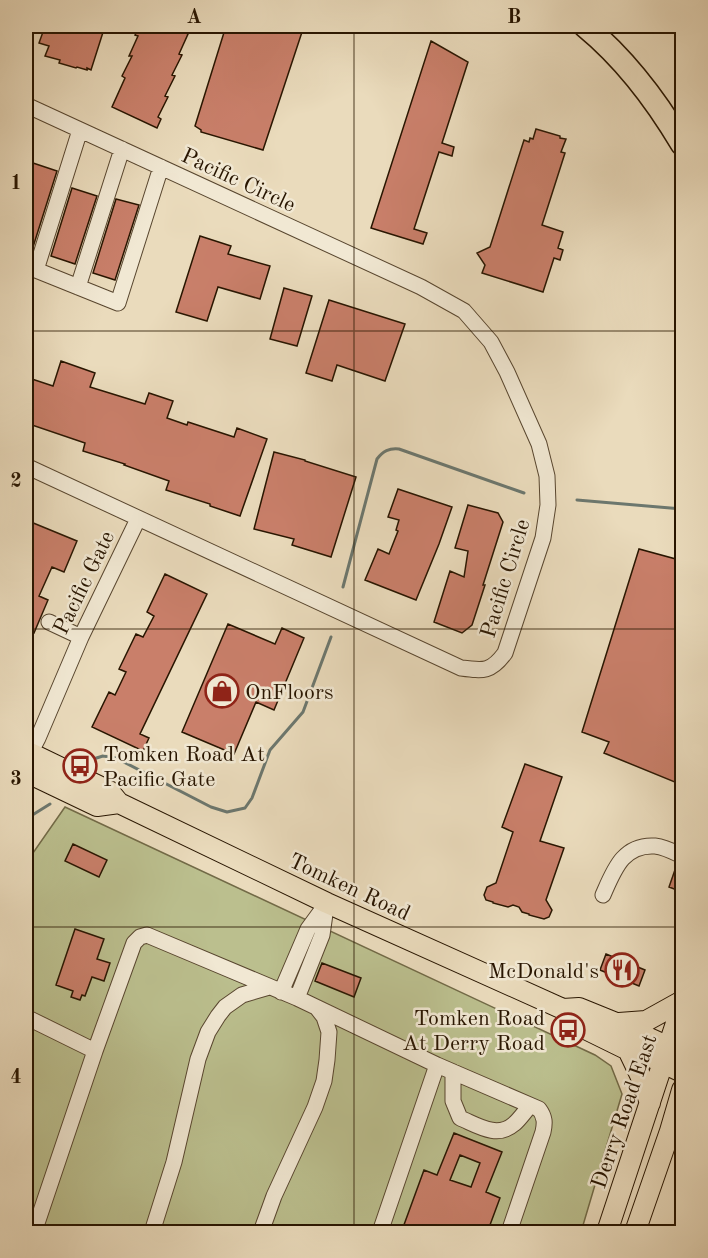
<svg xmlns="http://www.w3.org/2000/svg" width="708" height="1258" font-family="'Old Standard TT',serif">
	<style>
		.green { fill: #bbbf8e; stroke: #726a47; stroke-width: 1.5 }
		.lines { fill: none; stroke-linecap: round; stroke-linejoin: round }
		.stream { stroke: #6c776e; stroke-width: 3 }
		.building { fill: #c97f6a; stroke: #281500; stroke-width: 1.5; fill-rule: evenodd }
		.minor-casing { stroke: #58462f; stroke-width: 17 }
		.major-casing { stroke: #281500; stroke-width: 22 }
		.highway-casing { stroke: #281500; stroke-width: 25 }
		.minor { stroke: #f1e8d3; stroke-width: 15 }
		.major { stroke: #eadbbc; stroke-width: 20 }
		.highway { stroke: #eadbbc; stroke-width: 22 }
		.grid { fill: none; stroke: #281500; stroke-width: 1.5; stroke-opacity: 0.55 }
		.labels { text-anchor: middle; stroke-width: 5; stroke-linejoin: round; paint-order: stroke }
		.street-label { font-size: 22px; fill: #281500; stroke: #f1e8d3 }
		.poi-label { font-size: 22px; fill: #281500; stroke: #f1e8d3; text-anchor: start }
		.neatline { fill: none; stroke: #281500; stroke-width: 2 }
		.grid-label { font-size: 20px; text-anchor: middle; font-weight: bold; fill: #281500 }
	</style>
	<rect width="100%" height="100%" fill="#eadbbc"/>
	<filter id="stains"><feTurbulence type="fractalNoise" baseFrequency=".00333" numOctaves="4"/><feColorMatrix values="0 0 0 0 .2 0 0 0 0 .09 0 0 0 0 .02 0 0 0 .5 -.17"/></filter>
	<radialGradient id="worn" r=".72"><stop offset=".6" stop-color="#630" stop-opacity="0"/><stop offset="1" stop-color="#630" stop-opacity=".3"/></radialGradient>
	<path class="green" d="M65 807 595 1055 611 1066 622 1094 581 1232H26V863Z"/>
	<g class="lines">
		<path class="stream" d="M577 500 682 509
			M343 587 377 459C383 451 389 448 399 449L524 493
			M90 760 103 756 116 758 211 807 227 812 245 808 252 798 270 750 303 712 331 637
			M26 819 50 804"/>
	</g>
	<path class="building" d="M46 26H105L91 70 87 68V70L77 67 76 68 59 63 60 60 45 56 49 46 39 43 44 29Z
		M140 26H189L186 33 188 34 179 54 182 55 172 75 175 76 165 96 168 97 158 117 161 119 157 128 112 107 125 78 122 76 132 56H129L138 36 135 35Z
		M226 26H304L263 150 201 132V130L195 126Z
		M431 41 468 62 442 143 454 147 452 156 439 152 414 229 427 233 423 244 371 228Z
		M536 129 560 136V138L566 139 561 152 565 153 542 225 563 232 558 248 563 250 560 260 554 258 543 292 482 273 485 265 477 253 490 247 524 140 529 142 530 138 533 139Z
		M27 161 57 171 27 266 26 265V167Z
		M72 188 97 196 75 264 51 256Z
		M116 199 139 205 115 280 93 273Z
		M200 236 231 246 228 254 270 266 260 299 218 287 207 321 176 312Z
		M284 288 312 296 297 346 270 339Z
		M329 300 405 324 385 381 337 365 332 381 306 373Z
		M61 361 95 373 90 387 145 404 149 393 173 401 167 418 187 425 188 422 234 437 237 428 267 439 240 516 210 506V504L166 490 169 481 124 465 125 464 83 451 85 443 26 423V377L53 386Z
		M274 452 305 460V461L356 477 331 557 292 545 294 539 254 529Z
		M398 489 452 507 439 544 416 600 365 580 378 549 389 554 398 531 396 530 399 520 388 517Z
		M468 505 498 513 503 522 483 585H485L472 625 462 633 434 622 450 571 464 577 468 551 455 548Z
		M26 520 77 541 64 572 52 567 39 596 48 600 34 633 26 629Z
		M682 545V785L604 753 609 742 582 732 639 549 676 559Z
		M165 574 207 594 140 734 149 738 143 751 92 727 109 692 115 695 126 672 119 669 136 634 143 637 154 616 147 612Z
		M228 624 275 644 282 628 304 638 274 710 256 702 234 754 182 732Z
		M525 764 562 777 540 841 564 848 546 900 552 910 549 917 544 919 529 915V914L522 912 519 907 513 905 508 907 493 903V902L486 900 484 895 487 887 496 883 513 832 502 827Z
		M73 844 107 860 99 877 65 861Z
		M677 864 682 866V892L669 887Z
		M75 929 104 939 97 959 110 963 104 981 92 977 85 996 82 995 80 1000 71 997 73 991 56 985Z
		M606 954 645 970 639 986 600 970Z
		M322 963 361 978 354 997 315 981Z
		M454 1133 502 1152 486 1192 500 1198 487 1233H401L424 1170 437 1175ZM460 1155 480 1163 471 1187 450 1180Z"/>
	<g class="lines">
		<defs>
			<path id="minor" d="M26 105 421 287 464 311 491 342 507 372 539 444 547 476 548 505 543 538 505 653C491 672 484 671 461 668L26 466
				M80 130 36 270 118 303 161 167
				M78 287 122 149
				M49 622 81 637
				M26 761 38 738 81 637 138 519
				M603 895C614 870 623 844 655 846 665 847 674 852 682 856
				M281 992 308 929 327 903
				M297 998 322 935 326 907
				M26 1017 95 1051 134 943 140 937 147 935 297 998 437 1065 539 1109C545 1117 545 1123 543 1132L509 1232
				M453 1072V1101L460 1118C477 1125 497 1139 514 1124 520 1119 525 1111 530 1106
				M34 1232 95 1051
				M152 1232 174 1162 198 1059 208 1032 218 1016 225 1007 242 995 269 987
				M261 1232 274 1196 315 1107 324 1081 327 1060 329 1032 324 1017 317 1008
				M380 1232 437 1065"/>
			<path id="major" d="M26 751 109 791 119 803 327 903 563 1009 579 1008 616 1023 682 1053
				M26 772 97 806 119 803
				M563 1009 571 1022 628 1050 653 1058 682 1072
				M619 1023 646 1021 682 1001
				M628 1050 640 1075 650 1103
				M607 1232 682 1005
				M635 1232 670 1131 682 1090"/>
			<path id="highway" d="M585 26C625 59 656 100 682 144"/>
		</defs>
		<use href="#minor" class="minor-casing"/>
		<use href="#major" class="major-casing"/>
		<use href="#highway" class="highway-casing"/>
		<use href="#minor" class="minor"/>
		<use href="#major" class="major"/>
		<use href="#highway" class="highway"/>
	</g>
	<path class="grid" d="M354 26V1232M26 331H682M26 629H682M26 927H682"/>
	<defs>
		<symbol id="shop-ring" viewBox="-11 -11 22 22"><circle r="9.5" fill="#f1e8d3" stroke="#8f2418" stroke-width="1.5"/><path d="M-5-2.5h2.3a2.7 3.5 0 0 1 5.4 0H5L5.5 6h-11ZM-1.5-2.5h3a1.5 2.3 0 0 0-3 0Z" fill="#8f2418"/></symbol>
		<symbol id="bus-ring" viewBox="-11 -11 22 22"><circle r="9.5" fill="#f1e8d3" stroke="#8f2418" stroke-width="1.5"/><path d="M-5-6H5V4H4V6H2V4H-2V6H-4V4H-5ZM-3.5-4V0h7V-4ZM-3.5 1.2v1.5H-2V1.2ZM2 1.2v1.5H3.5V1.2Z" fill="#8f2418"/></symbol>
		<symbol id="restaurant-ring" viewBox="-11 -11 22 22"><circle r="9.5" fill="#f1e8d3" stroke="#8f2418" stroke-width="1.5"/><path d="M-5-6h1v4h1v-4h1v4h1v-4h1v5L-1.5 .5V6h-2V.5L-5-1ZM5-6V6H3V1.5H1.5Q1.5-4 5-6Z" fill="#8f2418"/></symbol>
	</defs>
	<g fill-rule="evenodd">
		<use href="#shop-ring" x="203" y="672" width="38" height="38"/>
		<use href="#bus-ring" x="61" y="747" width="38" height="38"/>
		<use href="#restaurant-ring" x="603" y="951" width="38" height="38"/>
		<use href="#bus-ring" x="549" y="1011" width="38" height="38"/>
	</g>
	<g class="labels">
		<g class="street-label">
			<text transform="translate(239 179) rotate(25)" y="8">Pacific Circle</text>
			<text transform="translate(504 578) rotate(-73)" y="8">Pacific Circle</text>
			<text transform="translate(83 582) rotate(-64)" y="8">Pacific Gate</text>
			<text transform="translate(350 886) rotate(25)" y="8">Tomken Road</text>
			<text transform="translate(623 1111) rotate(-71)" y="8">Derry Road East</text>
		</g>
		<g class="poi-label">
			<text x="245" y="699">OnFloors</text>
			<text x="103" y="761">Tomken Road At<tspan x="103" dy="25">Pacific Gate</tspan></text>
			<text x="599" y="978" text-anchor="end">McDonald's</text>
			<text x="545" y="1025" text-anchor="end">Tomken Road<tspan x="545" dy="25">At Derry Road</tspan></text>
		</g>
	</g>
	<rect width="708" height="1258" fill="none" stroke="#eadbbc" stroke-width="66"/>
	<rect x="33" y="33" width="642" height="1192" class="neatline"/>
	<g class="grid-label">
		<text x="194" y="23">A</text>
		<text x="514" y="23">B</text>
		<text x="16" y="189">1</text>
		<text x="16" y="487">2</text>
		<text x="16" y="785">3</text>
		<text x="16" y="1083">4</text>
	</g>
	<rect width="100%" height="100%" filter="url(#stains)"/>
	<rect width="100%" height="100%" fill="url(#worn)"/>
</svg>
